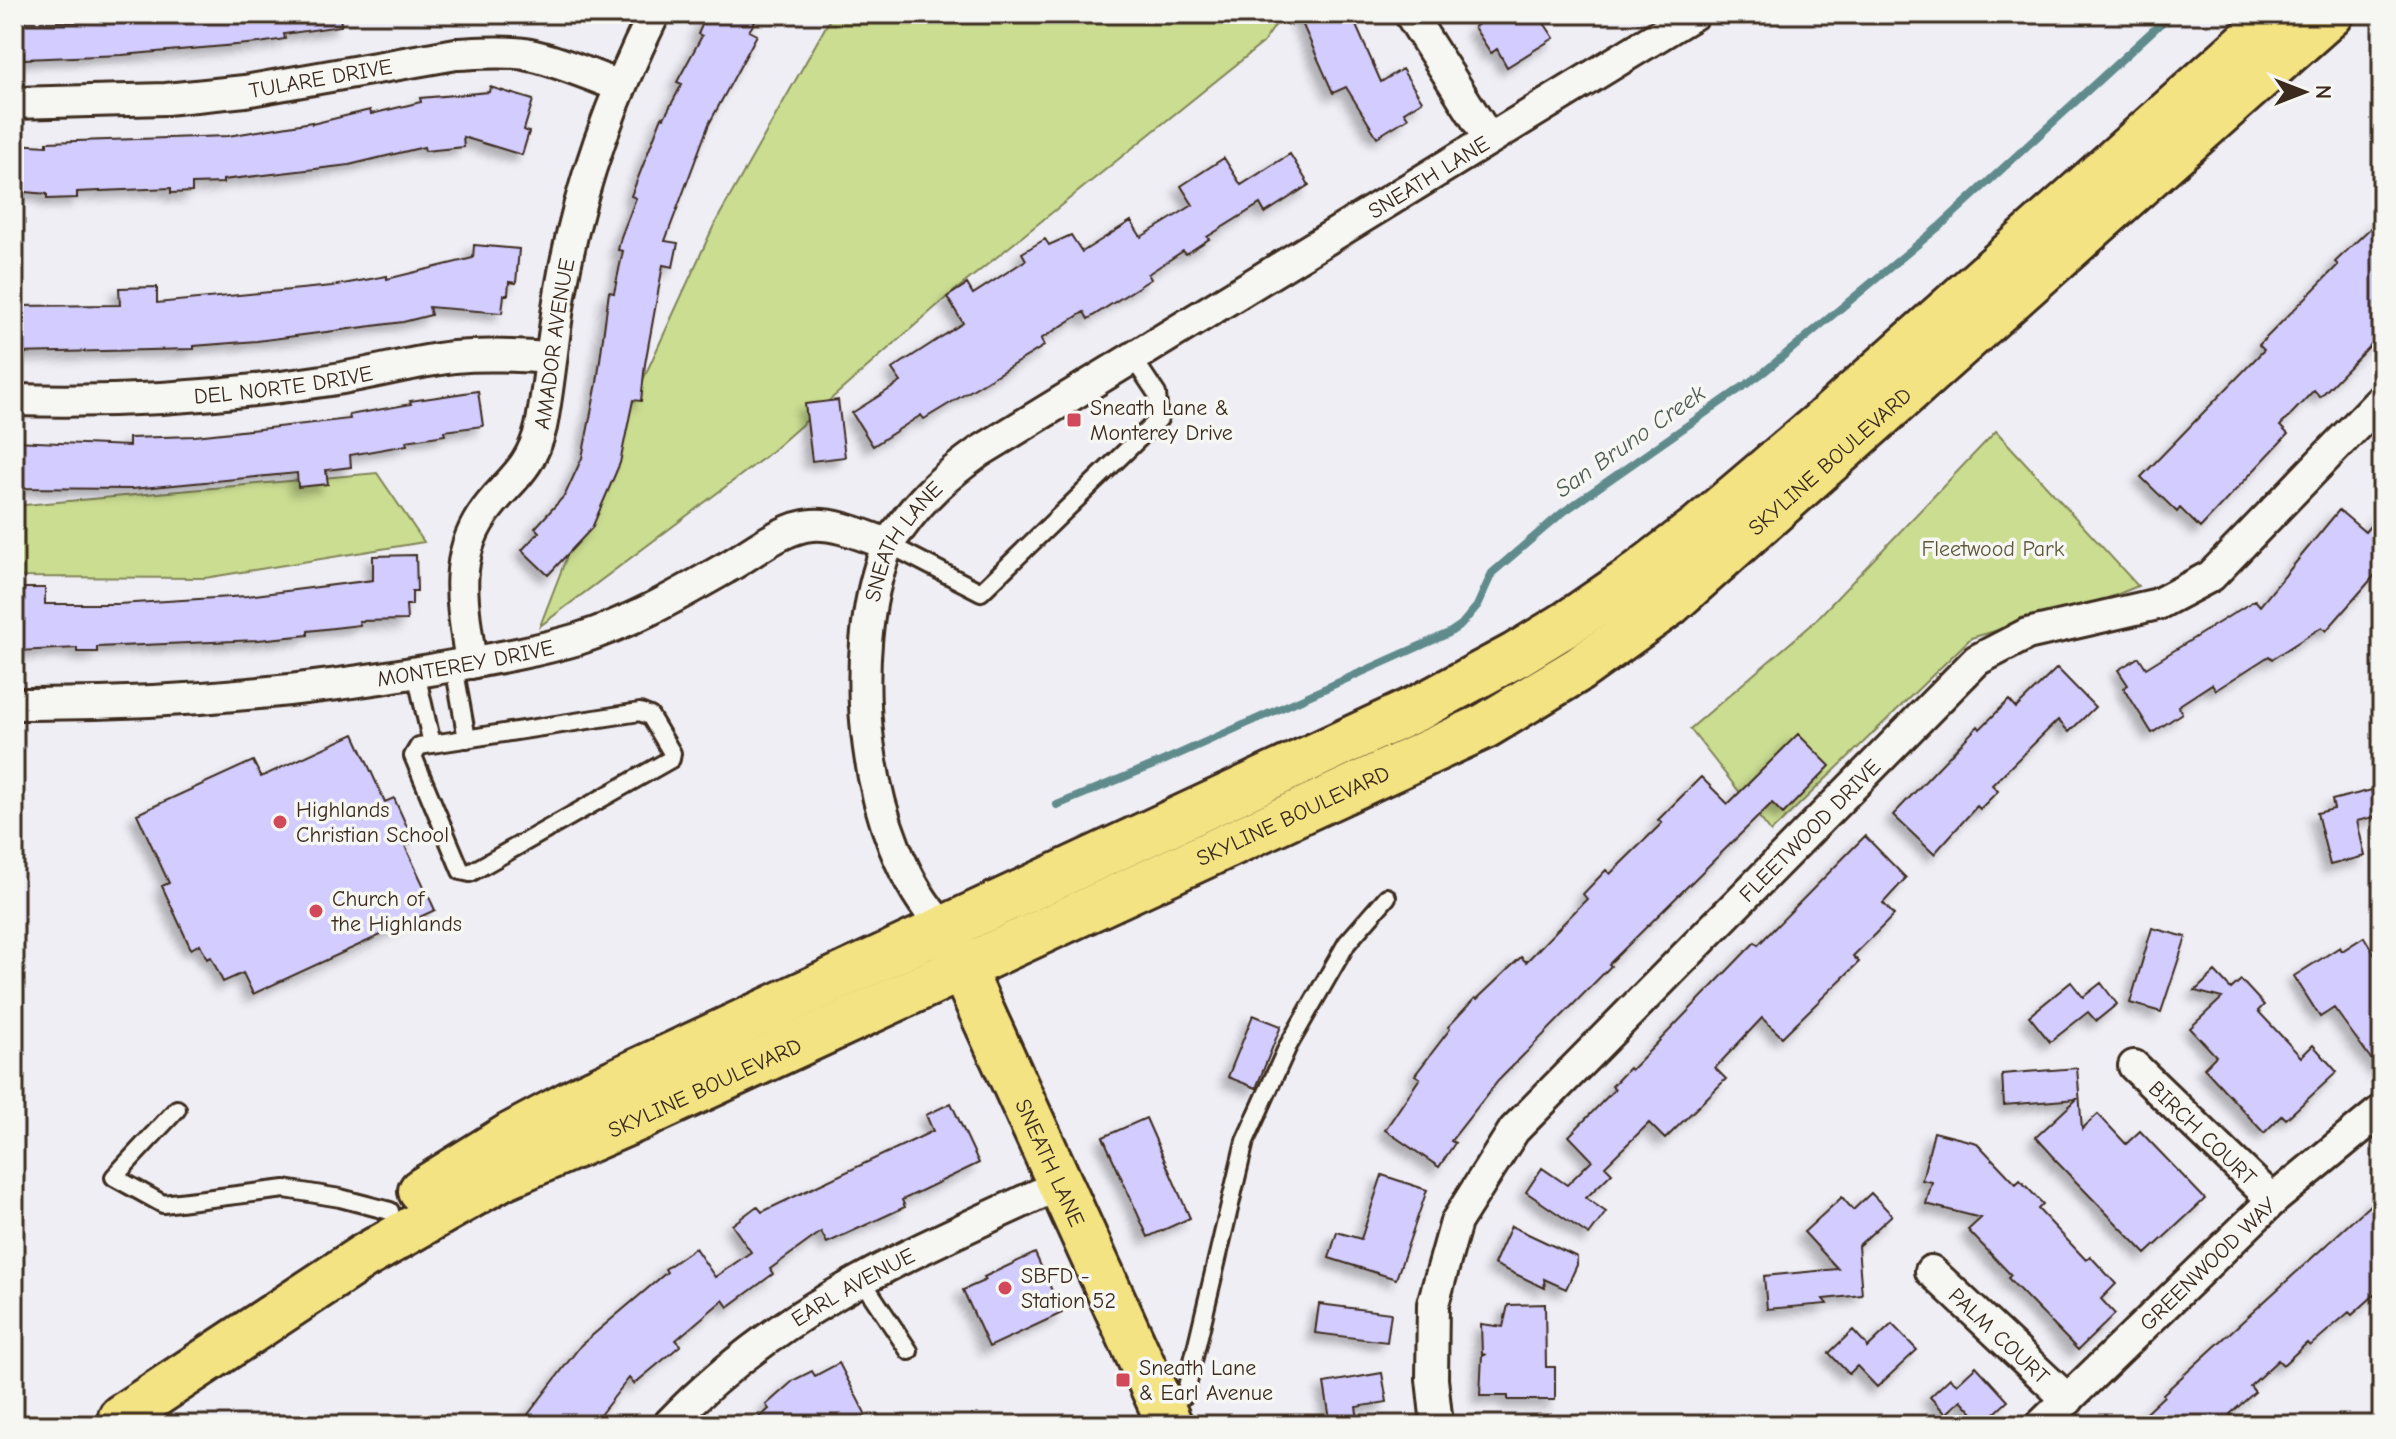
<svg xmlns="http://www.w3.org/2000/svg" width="2396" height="1439" font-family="'Comic Neue',sans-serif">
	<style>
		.green { fill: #cadd91; stroke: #828458; stroke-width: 2 }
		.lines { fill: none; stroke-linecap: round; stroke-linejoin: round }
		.stream { stroke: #618b8c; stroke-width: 8 }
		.building { fill: #d2ccff; stroke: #3b2a1e; stroke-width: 2; filter: url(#shadow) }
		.lane-casing { stroke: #3b2a1e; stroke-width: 22 }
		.street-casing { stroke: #3b2a1e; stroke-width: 36 }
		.primary-casing { stroke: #3b2a1e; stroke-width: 50 }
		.lane { stroke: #f6f6f2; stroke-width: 16 }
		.street { stroke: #f6f6f2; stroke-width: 30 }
		.primary { stroke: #f4e382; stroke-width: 44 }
		.poi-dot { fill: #d1495b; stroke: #f6f6f2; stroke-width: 3 }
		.labels { text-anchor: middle; stroke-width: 7; stroke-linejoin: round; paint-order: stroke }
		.street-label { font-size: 22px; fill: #3b2a1e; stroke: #f6f6f2 }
		.poi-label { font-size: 22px; fill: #3b2a1e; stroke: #f6f6f2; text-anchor: start }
		.park-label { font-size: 22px; fill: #5f573b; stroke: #f6f6f2 }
		.water-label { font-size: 24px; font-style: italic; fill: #4e5a55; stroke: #f6f6f2 }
	</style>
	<defs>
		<filter id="shadow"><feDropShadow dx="-7" dy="7" stdDeviation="4" flood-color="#0004"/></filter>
	</defs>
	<rect width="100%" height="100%" fill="#efeef5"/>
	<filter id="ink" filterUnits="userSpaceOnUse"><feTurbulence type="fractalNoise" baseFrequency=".0125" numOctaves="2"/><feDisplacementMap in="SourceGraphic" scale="16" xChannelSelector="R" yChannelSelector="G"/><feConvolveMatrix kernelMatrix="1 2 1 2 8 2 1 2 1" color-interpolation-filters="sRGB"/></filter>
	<g filter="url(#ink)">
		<path class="green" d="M836 14H1283L1263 43 947 297 765 457 540 626 592 491 714 225 830 19Z
			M1996 431 2138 586 2111 597 1971 638 1771 832 1690 729 1810 626Z
			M377 473 424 542 205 578 14 577V506Z"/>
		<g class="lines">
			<path class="stream" d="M1057 805 1163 761 1449 633 1461 625 1477 606 1492 573 1562 513 1764 372 1941 225 2171 14"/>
		</g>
		<path class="building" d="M79 14H130V17L164 14H340L341 26 284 34 285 39 259 43 122 55 24 59V53H14V22H79Z
			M707 14H760L749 31 757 35 709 124 665 241 678 243 673 267 663 265 645 364 641 401 633 400 620 463 592 528 548 575 522 550 539 532 535 528 565 495 582 458 597 383 609 292 614 293 623 251 618 250 621 237 636 198 631 196 662 117 664 118 682 84 677 82 702 36 698 34Z
			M1298 14H1351L1381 82 1402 69 1422 101 1404 112 1408 118 1377 137 1346 87 1333 93Z
			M1495 14H1538L1554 38 1507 67 1497 49 1491 53 1474 27Z
			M490 87 533 100 524 130 529 132 522 155 463 137 464 147 425 151 424 147 349 165 223 180V183L192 184V192L171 193V188L77 192V198L47 199V194L14 191V144L47 146V142L228 136 312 122V124L370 110 371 114 421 102 420 98 489 92Z
			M1290 154 1309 185 1265 213 1260 204 1207 237 1209 239 1186 254 1183 251 1148 274 1151 279 1088 319 1084 312 1041 339 1044 346 924 419 921 415 873 446 852 413 901 382 892 369 963 323 947 297 967 284 973 294 1026 260 1022 253 1045 239 1049 245 1071 235 1082 252 1131 221 1141 237 1193 205 1181 186 1224 158 1241 185Z
			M2382 217V333L2320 397 2314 390 2280 426 2288 434 2200 528 2180 508 2177 512 2141 477 2264 350 2259 345 2338 265 2335 262Z
			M474 245 519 249 516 283 509 282 508 295H504L502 313 429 307 431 315 403 322 257 341 194 346V349L14 353V306L120 305 119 288 157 287V303L332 286 387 276V279L473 258Z
			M478 391 483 426 444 431 445 435 406 441 407 445 350 455 351 467 326 470 328 484 298 487 297 473 132 489 14 488V441L129 446V438L195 436 350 419 349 415 411 404 410 401Z
			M838 400 845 457 812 461 805 404Z
			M2339 510 2365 532 2382 512V567L2326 631 2322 627 2272 659 2269 656 2216 690 2212 684 2178 706 2182 713 2152 733 2124 688 2128 685 2118 670 2139 657 2146 668 2255 600 2260 606Z
			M416 555 417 591H412V605H406L407 620 359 621 360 625 308 631V635L258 640 97 647V652H77V648L18 651V588H45V604H118L247 596 373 580V556Z
			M2057 668 2095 707 2069 732 2058 720 1992 785 1998 791 1980 809 1977 806 1934 854 1893 815 1978 726 1980 729 2009 700 2016 708Z
			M354 734 385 802 394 798 414 842 405 846 435 910 253 994 243 973 223 982 211 957 207 959 200 944 191 949 162 886 169 883 137 814 253 761 261 777Z
			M1798 734 1830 766 1783 814 1772 803 1609 964 1611 966 1498 1081 1451 1141 1455 1143 1439 1167 1385 1130 1420 1078 1415 1075 1450 1029 1448 1027 1475 998 1477 999 1521 957 1526 962 1587 899 1583 894 1606 870 1610 874 1662 823 1658 820 1701 777 1728 804Z
			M2372 790 2378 816 2357 821 2365 856 2330 865 2317 813 2334 809 2332 800Z
			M1865 836 1906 878 1883 903 1894 915 1853 956 1859 962 1782 1037 1762 1018 1715 1068 1726 1079 1665 1139 1649 1123 1605 1166 1612 1173 1586 1198 1606 1212 1589 1235 1526 1192 1542 1168 1567 1185 1592 1160 1569 1136 1615 1089 1612 1086 1629 1068 1631 1070 1755 942 1758 945Z
			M2152 928 2186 937 2161 1012 2130 1003Z
			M2364 937 2382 966V1074L2334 1008 2320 1017 2294 976 2340 947 2342 951Z
			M2215 972 2231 989 2241 980 2264 1005 2258 1011 2301 1057 2313 1045 2337 1072 2286 1119 2282 1115 2264 1133 2204 1068 2216 1056 2190 1028 2222 998 2195 991Z
			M2071 982 2083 997 2101 983 2117 1004 2096 1021 2088 1012 2050 1042 2029 1016Z
			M1253 1015 1281 1026 1256 1088 1228 1077Z
			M2077 1068 2082 1129 2098 1114 2126 1144 2140 1131 2205 1199 2146 1254 2053 1158 2054 1157 2036 1137 2077 1099 2004 1105 2002 1074Z
			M951 1103 979 1163 902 1200 905 1207 827 1243 821 1232 770 1269 773 1274 728 1307 723 1300 676 1340 681 1345 634 1384 629 1378 592 1425H520L581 1345 667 1272 665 1269 695 1248 715 1277 751 1252 732 1225 757 1206 762 1212 933 1131 926 1115Z
			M1146 1118 1190 1218 1148 1237 1103 1137Z
			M1934 1132 1977 1143 2016 1184 2020 1180 2043 1204 2038 1209 2086 1260 2090 1256 2116 1284 2101 1299 2115 1314 2078 1350 2008 1278 2011 1275 1968 1230 1981 1218 1926 1204 1932 1182 1922 1180Z
			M1382 1175 1427 1190 1396 1279 1329 1258 1337 1232 1361 1239Z
			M1871 1193 1892 1215 1858 1246 1862 1295 1823 1299 1827 1304 1767 1309 1764 1276 1838 1269 1804 1232 1842 1197 1853 1210Z
			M2382 1194V1288L2352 1315 2349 1312 2310 1346 2307 1343 2283 1365 2278 1360 2250 1386 2255 1392 2230 1414 2240 1425H2133L2164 1396 2163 1394Z
			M1511 1226 1577 1257V1265L1566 1289 1544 1279 1545 1288 1494 1264Z
			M1035 1253 1062 1313 989 1347 963 1290 986 1280 984 1277Z
			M1319 1304 1391 1313 1387 1342 1315 1333Z
			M1545 1304 1546 1367H1555V1400H1508V1396H1480L1482 1355H1486L1482 1354 1481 1324 1503 1327 1508 1305Z
			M1892 1324 1917 1350 1877 1387 1857 1366 1849 1374 1829 1353 1853 1330 1866 1344 1867 1348Z
			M839 1363 866 1415 847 1425H751L769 1409 766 1405 794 1380 812 1371 815 1376Z
			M1976 1366 2008 1401 1983 1424 1961 1400 1946 1414 1930 1397 1950 1378 1957 1384Z
			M1382 1373 1387 1402 1356 1407 1359 1425H1331L1324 1383Z"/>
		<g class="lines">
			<defs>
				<path id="lane" d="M888 544 981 592 1159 419 1157 394 1133 358
					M454 666 467 739
					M416 673 432 744
					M640 712 650 716 672 753 671 759 470 873 461 871 413 756 419 746Z
					M177 1109 114 1177 163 1204 285 1189 340 1198 390 1211
					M861 1279 909 1351
					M1163 1405 1185 1395 1245 1141 1288 1046 1347 943 1387 897"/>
				<g id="street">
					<path d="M1410 14 1489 139"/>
					<path id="s1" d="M14 103 166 99 245 91 456 54C479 53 502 51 525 54 557 60 589 75 620 86"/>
					<path id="s2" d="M14 400C117 403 220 397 323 381 367 375 410 362 454 357 487 354 519 356 551 358"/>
					<path id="s3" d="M471 663C464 612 451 562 482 516 505 482 530 473 541 427 550 381 553 334 561 289 577 194 611 100 654 14"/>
					<path id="s4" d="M14 704C154 705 292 694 430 670 479 661 531 653 578 639 633 622 682 593 731 565 755 551 784 527 812 525 837 523 864 536 888 544"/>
					<path id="s5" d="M944 928C862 841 844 655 887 547 890 540 896 533 901 527 924 495 947 475 979 452L1694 14"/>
					<path id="s6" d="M2134 1066 2273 1200"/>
					<path id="s7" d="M1931 1271 2068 1400"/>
					<path id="s8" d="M668 1425C782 1305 914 1252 1061 1184"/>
					<path id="s9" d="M1437 1425 1432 1379 1433 1304 1456 1222 1514 1130 1977 660 2027 634 2158 604 2211 576 2382 399"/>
					<path id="s10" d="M2041 1425 2273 1200 2382 1110"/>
				</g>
				<g id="primary">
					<path id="s11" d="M951 944 1170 1425"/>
					<path d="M421 1191 511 1135 584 1096 1422 706 1516 655 1565 625 1633 578 1698 528 1824 421 2279 14"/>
					<path id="s12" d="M121 1417 363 1257 503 1177 641 1117 1485 726 1579 669 1668 605 2331 14"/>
				</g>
			</defs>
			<use href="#lane" class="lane-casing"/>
			<use href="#street" class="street-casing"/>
			<use href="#primary" class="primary-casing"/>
			<use href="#lane" class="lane"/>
			<use href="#street" class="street"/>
			<use href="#primary" class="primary"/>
		</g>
	</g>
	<g class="poi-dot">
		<rect x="1066" y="412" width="16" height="16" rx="4"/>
		<circle cx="280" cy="822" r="8"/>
		<circle cx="316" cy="911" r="8"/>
		<circle cx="1005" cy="1288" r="8"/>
		<rect x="1115" y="1372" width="16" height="16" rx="4"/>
	</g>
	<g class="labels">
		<g class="street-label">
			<text dy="8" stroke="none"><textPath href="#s1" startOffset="308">TULARE DRIVE</textPath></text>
			<text dy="8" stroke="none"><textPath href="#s5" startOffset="1062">SNEATH LANE</textPath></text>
			<text dy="8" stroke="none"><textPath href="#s3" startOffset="344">AMADOR AVENUE</textPath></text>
			<text dy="8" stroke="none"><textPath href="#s2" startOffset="270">DEL NORTE DRIVE</textPath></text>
			<text dy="8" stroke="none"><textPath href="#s12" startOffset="1968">SKYLINE BOULEVARD</textPath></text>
			<text dy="8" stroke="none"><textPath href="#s5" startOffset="414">SNEATH LANE</textPath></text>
			<text dy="8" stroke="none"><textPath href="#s4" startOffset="454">MONTEREY DRIVE</textPath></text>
			<text dy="8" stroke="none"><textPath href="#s12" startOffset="1320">SKYLINE BOULEVARD</textPath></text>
			<text dy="8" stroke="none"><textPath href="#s9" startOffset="736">FLEETWOOD DRIVE</textPath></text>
			<text dy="8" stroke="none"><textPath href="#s12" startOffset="672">SKYLINE BOULEVARD</textPath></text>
			<text dy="8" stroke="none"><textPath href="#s6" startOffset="96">BIRCH COURT</textPath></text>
			<text dy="8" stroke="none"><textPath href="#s11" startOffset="240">SNEATH LANE</textPath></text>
			<text dy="8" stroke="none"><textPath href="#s10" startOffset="232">GREENWOOD WAY</textPath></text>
			<text dy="8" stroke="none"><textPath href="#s8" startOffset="232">EARL AVENUE</textPath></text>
			<text dy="8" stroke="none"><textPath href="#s7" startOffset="94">PALM COURT</textPath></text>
		</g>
		<g class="poi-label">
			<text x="1090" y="415">Sneath Lane &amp;<tspan x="1090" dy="25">Monterey Drive</tspan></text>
			<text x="296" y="817">Highlands<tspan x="296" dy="25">Christian School</tspan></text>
			<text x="332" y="906">Church of<tspan x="332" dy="25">the Highlands</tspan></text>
			<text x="1021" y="1283">SBFD -<tspan x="1021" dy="25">Station 52</tspan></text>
			<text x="1139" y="1375">Sneath Lane<tspan x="1139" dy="25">&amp; Earl Avenue</tspan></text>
		</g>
		<g class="park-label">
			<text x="1993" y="556">Fleetwood Park</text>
		</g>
		<g class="water-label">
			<text transform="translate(1630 441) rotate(-35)" y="8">San Bruno Creek</text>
		</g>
	</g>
	<rect width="2396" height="1439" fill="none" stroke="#f6f6f2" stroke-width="48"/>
	<rect x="24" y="24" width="2348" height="1391" fill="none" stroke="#3b2a1e" stroke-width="3" filter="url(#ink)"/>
	<g transform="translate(2304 92) rotate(90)" stroke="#f6f6f2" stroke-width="6" paint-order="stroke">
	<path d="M0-6L14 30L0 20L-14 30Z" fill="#3b2a1e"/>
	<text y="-12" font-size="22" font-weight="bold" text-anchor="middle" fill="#3b2a1e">N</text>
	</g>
</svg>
